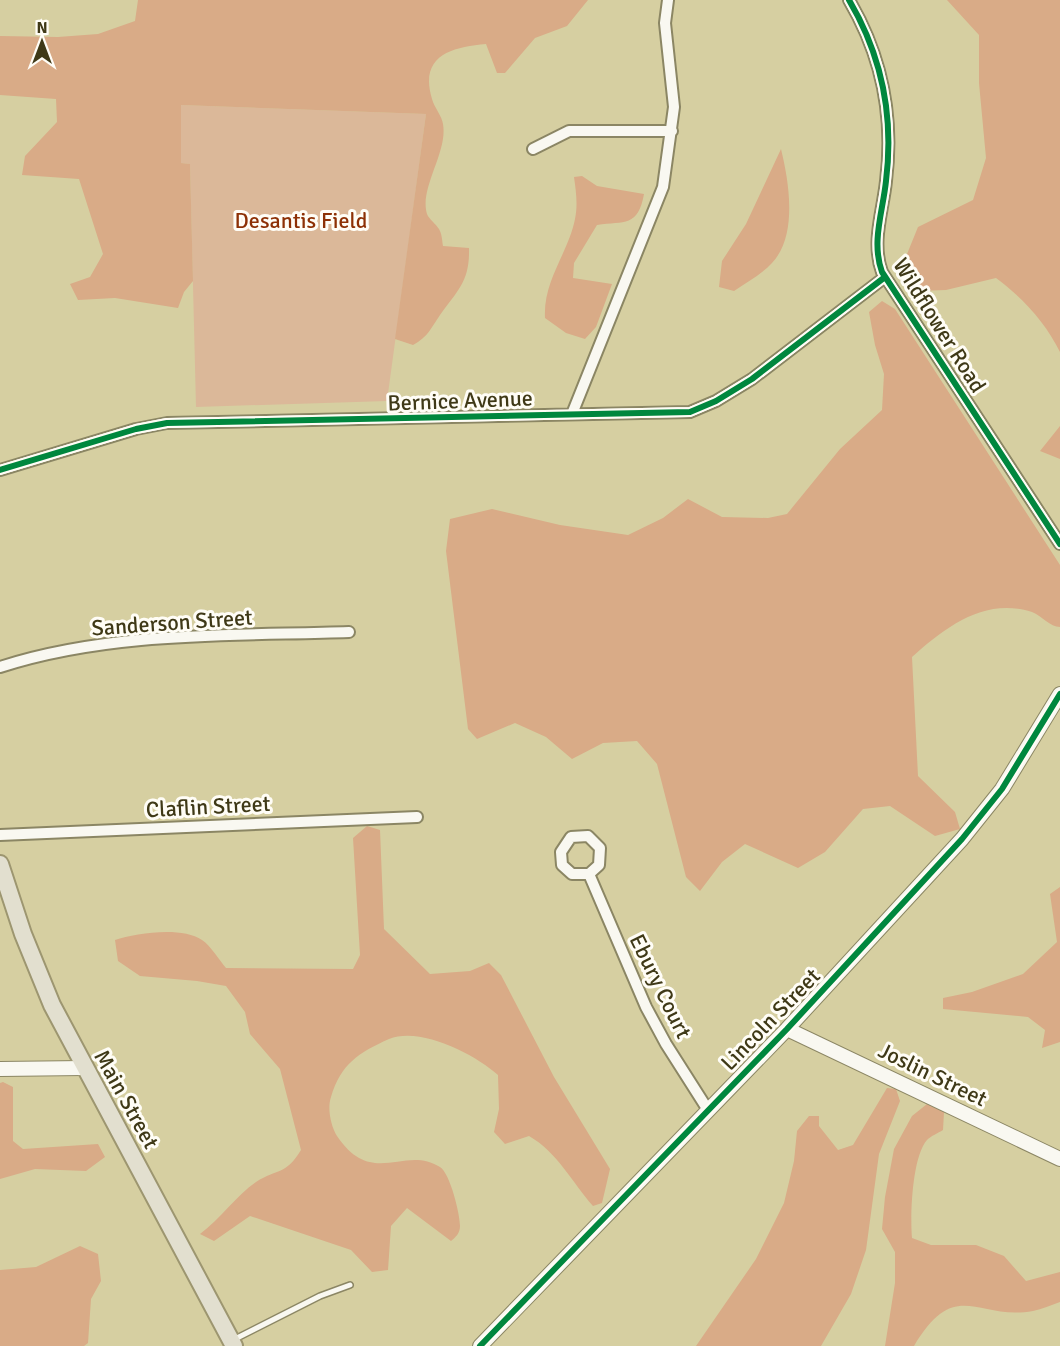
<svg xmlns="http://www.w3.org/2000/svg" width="1060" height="1346" font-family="Signika,sans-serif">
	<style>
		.green { fill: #dbb899 }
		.forest { fill: #d9ab87 }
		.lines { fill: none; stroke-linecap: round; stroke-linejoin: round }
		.service-casing { stroke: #8b8664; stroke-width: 8 }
		.minor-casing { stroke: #8b8664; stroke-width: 14 }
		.tertiary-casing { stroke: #8b8664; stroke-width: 16 }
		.primary-casing { stroke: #9d9670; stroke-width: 20 }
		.service { stroke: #f9f8f1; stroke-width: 5 }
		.minor { stroke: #f9f8f1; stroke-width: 10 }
		.tertiary { stroke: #f9f8f1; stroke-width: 14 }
		.primary { stroke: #e2dfcf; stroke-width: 16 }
		.cycleway-casing { stroke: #fffdf6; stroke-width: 10 }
		.cycleway { stroke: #00873e; stroke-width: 6 }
		.labels { text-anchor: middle; stroke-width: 6; stroke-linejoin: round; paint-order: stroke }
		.park-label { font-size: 22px; fill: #8d3005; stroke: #fffdf6 }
		.street-label { font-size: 22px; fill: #3f3917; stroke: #fffdf6 }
	</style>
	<rect width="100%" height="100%" fill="#d6cfa1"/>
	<path class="green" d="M181 105 426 114 387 401 196 407 190 164 181 163Z"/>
	<path class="forest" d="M138 0H588L567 26 535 38 505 73H497L486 44C451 47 419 56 432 99 434 107 442 116 443 124 448 152 419 188 427 214 429 219 436 224 439 229 442 234 442 240 443 246L469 248C470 281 458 290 440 315 431 328 428 337 413 345L395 339 426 114 181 105V163L190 164 193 281 184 292 178 308 115 298 78 300 70 284 90 277 103 254 79 179 22 175 25 156 57 122 56 99 0 95V36L58 37 98 34 135 21Z
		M947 0H1060V352C1046 323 1022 297 996 278L946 290 918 291 905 259 918 227 973 200 986 158 979 83V35Z
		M781 149C789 182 798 235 772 263 762 274 747 282 734 291L719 287 722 261 746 224Z
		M582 176 597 186 644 194C638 227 625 221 597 225L574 263 573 278 612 284 596 327 585 339 566 333 545 318C543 280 568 254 575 219 578 205 576 191 574 177Z
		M882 301 895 309 1060 565V627C1050 627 1042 616 1032 612 984 597 946 627 912 657L918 776 955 812 960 829 935 836 890 806 863 809 825 852 798 868 745 844 722 862 700 891 686 877 657 764 637 741 603 743 572 759 546 737 515 723 477 739 468 729 446 551 450 519 492 509 560 525 628 535 663 518 688 499 722 517 768 518 787 514 840 449 882 410 884 374 875 345 869 312Z
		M1060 426V459L1040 451Z
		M367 826 380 830 384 929 430 974 470 971 489 963 501 975 554 1077 610 1169 602 1203 593 1206C572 1182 557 1152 529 1136L505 1144 494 1132 499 1109 498 1075C475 1054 420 1026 389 1039 358 1053 341 1064 331 1097 327 1109 331 1126 337 1136 373 1189 404 1144 440 1167 450 1173 460 1214 460 1226 460 1233 456 1237 451 1241L407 1208 391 1226 388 1270 372 1272 351 1250 250 1216 214 1241 200 1234C220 1219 237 1195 256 1182 278 1168 285 1176 301 1150L280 1069 250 1034 245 1012 226 986 197 981 140 976 118 961 115 940C136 933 182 926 202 940 211 946 219 960 226 968L353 969 360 955 353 838Z
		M1060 887V1042L1042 1048 1045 1030 1028 1017 943 1009V998L972 992 1023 974 1057 942 1050 894Z
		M3 1082 13 1087V1141L23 1149 98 1144 105 1157 86 1171 35 1169 0 1179V1083Z
		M887 1088 896 1089 900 1101 879 1154 866 1250 851 1294 821 1346H696L756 1259 784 1203 794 1161 797 1131 809 1116H819V1126L838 1150 853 1145Z
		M927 1104 944 1112 943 1130C938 1133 931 1136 927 1140 912 1157 910 1216 912 1238L931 1245H976L1004 1256 1026 1281 1060 1272V1302C1051 1305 1042 1309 1033 1311 976 1321 956 1276 914 1346H885L895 1283V1252L882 1229 885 1197 894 1149 912 1116Z
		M80 1246 98 1254 101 1281 91 1299 88 1343 84 1346H0V1270L36 1267Z"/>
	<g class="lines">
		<defs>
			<path id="service" d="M233 1340 320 1296 350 1285"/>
			<path id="minor" d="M849 0C882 56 894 117 886 181 883 211 871 242 882 272L1060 544
				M533 149 569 131H672
				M572 414 663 187 674 107 665 23 668 0
				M0 470 136 429 167 423 690 412 716 401 752 379 885 277
				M0 667C111 631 233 636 349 632
				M0 835 417 817
				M589 874H572L562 865 561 852 571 837 588 836 600 848 599 865 589 874 646 1007 666 1044 708 1110"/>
			<path id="tertiary" d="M787 1029 1060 1159
				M0 1069 84 1068
				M480 1346 787 1029 962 839 1002 789 1060 694"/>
			<path id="primary" d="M0 864 23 934 52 1005 234 1346"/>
		</defs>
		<use href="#service" class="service-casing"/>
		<use href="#minor" class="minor-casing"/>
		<use href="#tertiary" class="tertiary-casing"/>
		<use href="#primary" class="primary-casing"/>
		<use href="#service" class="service"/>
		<use href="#minor" class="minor"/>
		<use href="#tertiary" class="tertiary"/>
		<use href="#primary" class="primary"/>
		<defs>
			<path id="cycleway" d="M849 0C882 56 894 117 886 181 883 211 871 242 882 272L1060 544
				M0 470 136 429 167 423 690 412 716 401 752 379 885 277
				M480 1346 787 1029 962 839 1002 789 1060 694"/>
		</defs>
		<use href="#cycleway" class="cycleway-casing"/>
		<use href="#cycleway" class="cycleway"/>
	</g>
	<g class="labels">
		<g class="park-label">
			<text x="301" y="228">Desantis Field</text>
		</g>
		<g class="street-label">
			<text transform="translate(940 325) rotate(58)" y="8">Wildflower Road</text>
			<text transform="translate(460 400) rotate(-2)" y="8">Bernice Avenue</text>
			<text transform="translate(172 622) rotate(-4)" y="8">Sanderson Street</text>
			<text transform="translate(208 806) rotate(-3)" y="8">Claflin Street</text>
			<text transform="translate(661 986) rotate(64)" y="8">Ebury Court</text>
			<text transform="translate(770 1019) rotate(-46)" y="8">Lincoln Street</text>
			<text transform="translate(933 1074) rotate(26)" y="8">Joslin Street</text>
			<text transform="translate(127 1099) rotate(61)" y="8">Main Street</text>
		</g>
	</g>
	<g transform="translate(42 42)" stroke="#fffdf6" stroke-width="4.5" paint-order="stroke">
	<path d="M0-4.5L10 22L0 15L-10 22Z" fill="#3f3917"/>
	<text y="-9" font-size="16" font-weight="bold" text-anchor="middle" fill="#3f3917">N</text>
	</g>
</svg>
